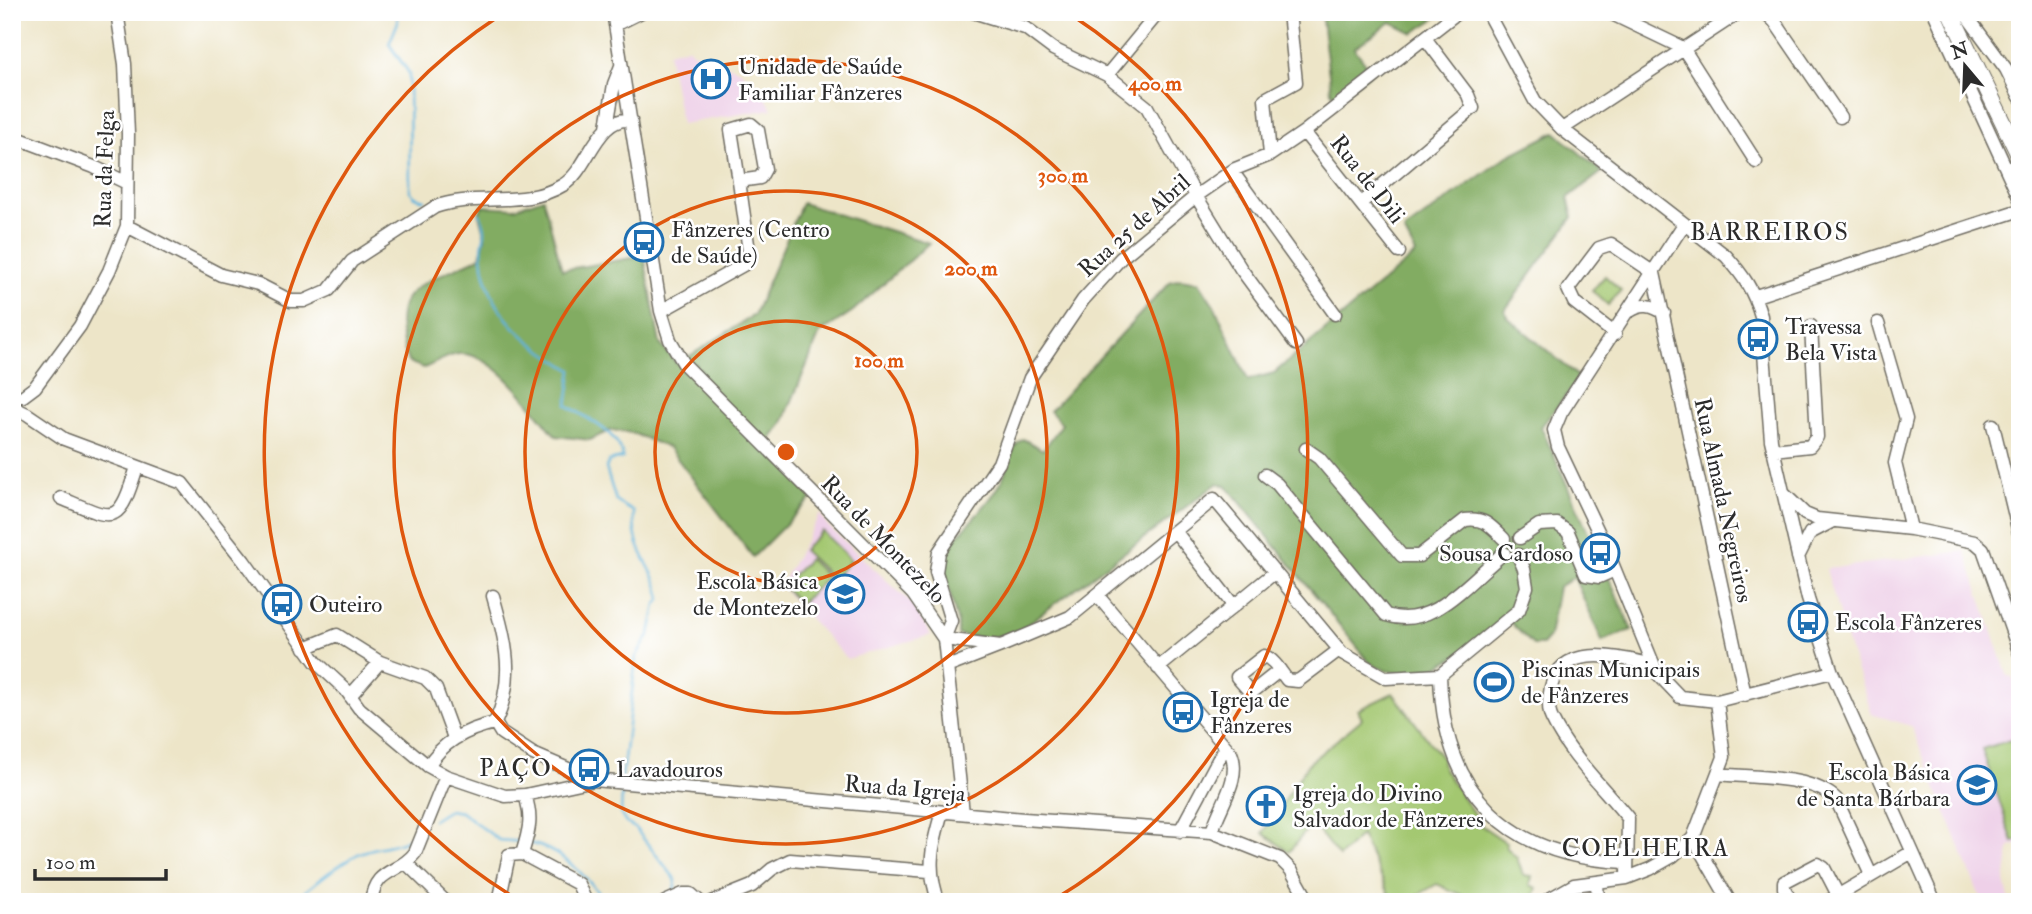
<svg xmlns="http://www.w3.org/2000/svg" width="2032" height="914" font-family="'IM FELL Double Pica',serif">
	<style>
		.built { fill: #eed0e8 }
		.green { fill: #a3c770; stroke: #67794e; stroke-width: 2 }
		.forest { fill: #82ac62; stroke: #566c46; stroke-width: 2 }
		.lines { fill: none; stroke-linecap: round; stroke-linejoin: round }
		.stream { stroke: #5fb3db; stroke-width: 2.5 }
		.minor-casing { stroke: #6f6c62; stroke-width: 15 }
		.major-casing { stroke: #6f6c62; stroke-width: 18 }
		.minor { stroke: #fff; stroke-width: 12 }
		.major { stroke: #fff; stroke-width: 16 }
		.ring { fill: none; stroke: #df570e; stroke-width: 3.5 }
		.labels { text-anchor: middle; stroke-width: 5; stroke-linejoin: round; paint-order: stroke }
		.poi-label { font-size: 23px; fill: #2b2b2b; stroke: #fff; text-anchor: start }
		.street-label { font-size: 23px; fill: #2b2b2b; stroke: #fff }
		.neighbourhood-label { font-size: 24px; letter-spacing: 2px; fill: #2b2b2b; stroke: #fff }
		.centre { fill: #df570e; stroke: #fff; stroke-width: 3.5 }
		.ring-label { font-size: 21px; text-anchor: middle; font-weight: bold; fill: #df570e; stroke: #fff; stroke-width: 5; stroke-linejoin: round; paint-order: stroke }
	</style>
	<rect width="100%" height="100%" fill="#fff"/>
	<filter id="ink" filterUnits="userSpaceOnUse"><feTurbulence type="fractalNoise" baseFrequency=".0143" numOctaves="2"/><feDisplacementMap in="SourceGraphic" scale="14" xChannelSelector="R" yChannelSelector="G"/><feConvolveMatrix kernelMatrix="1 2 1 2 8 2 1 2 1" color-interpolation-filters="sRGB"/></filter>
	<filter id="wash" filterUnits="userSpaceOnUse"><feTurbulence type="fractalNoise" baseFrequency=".00686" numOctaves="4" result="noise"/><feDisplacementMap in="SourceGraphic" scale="28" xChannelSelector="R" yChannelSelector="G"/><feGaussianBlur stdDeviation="1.57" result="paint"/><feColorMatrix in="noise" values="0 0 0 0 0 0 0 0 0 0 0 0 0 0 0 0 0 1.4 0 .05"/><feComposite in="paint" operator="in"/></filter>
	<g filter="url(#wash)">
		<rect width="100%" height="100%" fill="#ede5c8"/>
		<path class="built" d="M688 47 692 52 738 69 761 89 772 109 681 124 668 52Z
			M820 514 827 525 910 602 931 635 847 659 780 586Z
			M1965 551 2008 677 2012 676 2020 700V844L2010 847 2005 882 2010 902H1982L1911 726 1872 714 1848 645 1826 569Z"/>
		<path class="green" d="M1605 276 1621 290 1608 305 1592 291Z
			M822 531 851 560 833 579 803 550Z
			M809 559 827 577 800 604 782 586Z
			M1393 693 1442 759 1443 768 1482 826 1507 843 1506 847 1517 858 1523 875 1532 876 1530 885 1537 888 1533 899 1528 902H1478L1437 884 1405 902H1393L1361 835 1339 857 1312 823 1289 852 1263 833 1308 764 1362 719 1358 710Z
			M2020 737V840L2013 842 1982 749Z"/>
		<path class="forest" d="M1321 12H1445L1413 33 1391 22 1354 48 1372 72 1336 98 1331 91Z
			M1555 132 1602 172 1568 198 1573 217 1505 310 1507 317 1580 378 1541 427 1632 630 1602 641 1574 577 1558 587 1549 637 1542 645H1533L1506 618C1466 649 1422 694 1370 663L1227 486 1218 483 1021 629C999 638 982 640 958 635V624L941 560C956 532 983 513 999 486 1009 470 1007 450 1023 439L1043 450 1062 424 1050 411 1170 282 1180 279 1199 282 1215 307 1248 380 1274 373 1416 254 1404 231 1506 157Z
			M543 198 562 270 644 256 660 344 677 364 754 315 802 203 929 243 853 311 820 333 782 425 767 444 819 491 753 557 669 448 632 433 611 430 590 440 556 436C535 412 495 351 459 354 448 355 434 364 424 368L408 362C383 285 421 286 480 257L485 238 479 214 482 206 515 208Z"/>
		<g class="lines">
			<path class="stream" d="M397 12 398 22 389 44 409 73 410 191 415 197 425 200
				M480 214C490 238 481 235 482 256 487 314 526 342 572 370L567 405C586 419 619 431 623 458L609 461 606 468 616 501 634 512C632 555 655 565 661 599L656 605 650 634 636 657 622 777
				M622 793 621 815 626 823 635 828 676 880 674 891 667 895
				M433 820 449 810 461 812 499 840 523 842
				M529 843C561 850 587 876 605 902
				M292 902C313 885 334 867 358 854 379 844 401 848 418 832
				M649 902 662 898"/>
		</g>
	</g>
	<g filter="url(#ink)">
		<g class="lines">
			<defs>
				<path id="minor" d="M613 12 661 311 670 340 684 364 913 594 944 639 963 813
					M973 12 1025 28 1053 49 1107 75 1147 107 1196 196 1241 269 1296 344
					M1487 12 1535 101 1562 129 1726 256C1743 275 1754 291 1761 316L1771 440 1808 599 1832 672 1935 902
					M1608 12 1683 48 1756 162
					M1765 12 1775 22 1840 117
					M1934 12 2020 199
					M1964 12 2006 69 2020 97
					M615 25 641 12
					M1107 75 1159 12
					M751 124 758 130 765 169 760 178 739 181 731 130Z
					M607 127 614 84 621 66
					M1562 129 1740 12
					M1304 132 1399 252
					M12 136 94 167 127 183
					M1270 155 1265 99 1296 82 1289 12
					M1232 171 1335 314
					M1361 203 1473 108 1468 95 1425 38
					M1684 224 1561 413 1554 430 1558 447 1606 548 1657 673 1680 697 1717 701 1832 672
					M127 226 221 275 258 284 291 301H304L329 290 352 261 435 207C475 192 524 209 563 185 589 170 596 116 631 120
					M1756 296 2020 210
					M661 311 745 264 750 258 739 181
					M1630 311C1642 303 1652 305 1664 313
					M1878 323 1906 419 1895 463 1911 529
					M1615 334 1574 302 1568 289 1599 248 1611 244 1654 273 1745 695
					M23 396 35 387 80 326 109 271 127 226 128 134 125 64 117 12
					M12 407 27 414 64 439 182 483 244 561 316 662 346 690 359 708 428 766 446 776 505 796 525 795 594 780 1024 819 1212 832 1280 859 1291 870 1309 902
					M1993 425 2020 537
					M1306 449 1319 458 1402 556H1419L1465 520C1484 517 1491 526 1504 539
					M1773 450 1810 446 1817 437 1811 326
					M1265 475 1277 484 1386 615C1433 631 1469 580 1504 553
					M1783 493 1805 514 1817 519 1911 529 1975 542 1983 549 2020 654
					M61 498C116 521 118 527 137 467
					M1175 531 1233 605
					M1520 538 1539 525 1557 524 1568 532 1586 575 1599 577 1615 570
					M1798 557 1810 533 1831 522
					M1097 595 1231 753C1242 779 1219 806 1212 832
					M2020 599V606
					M944 639 951 621 936 572 939 552 999 463 1030 378 1083 300 1121 258 1196 196 1235 169 1270 155 1304 132 1458 12
					M944 639 1001 646 947 667
					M1001 646 1070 617 1214 499 1342 653 1386 678 1440 675 1519 610 1527 587 1524 569 1518 555
					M305 648 337 635 380 662 425 678 436 689 454 738
					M1158 668 1274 573
					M1280 670 1251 693 1237 677 1264 656C1274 659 1281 672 1287 680L1298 681 1339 650
					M1440 675C1443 793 1508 858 1626 862
					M350 696 380 662
					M495 723 501 733 533 754 594 780
					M428 766C443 741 467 729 495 723 516 678 506 642 493 596
					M1719 774C1751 778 1812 775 1836 799L1871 875
					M525 795C533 819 529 831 522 854L578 884 586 902
					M1180 831 1225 747
					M1693 838 1730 902
					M407 864 446 902
					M1627 878 1628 818C1603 787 1569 755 1552 719 1547 710 1549 697 1551 687 1562 641 1620 658 1654 665
					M1597 882 1598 902
					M371 902C375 867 398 875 415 853L446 776
					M499 902 509 855 522 854
					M665 902 683 894H691L700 902
					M712 902 752 886 772 869 790 860 929 871
					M939 902C926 869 932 845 942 812
					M1544 902 1574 885 1627 878 1650 869 1673 856 1693 838 1724 757 1717 701
					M1791 902 1784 888V882L1818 864 1824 868 1838 895
					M1827 902 1912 852"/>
				<path id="major" d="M1950 12 2020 157"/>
			</defs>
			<use href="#minor" class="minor-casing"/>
			<use href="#major" class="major-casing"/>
			<use href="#minor" class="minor"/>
			<use href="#major" class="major"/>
		</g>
	</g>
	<g class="ring">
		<circle cx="786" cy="452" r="131"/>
		<circle cx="786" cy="452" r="261"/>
		<circle cx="786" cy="452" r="392"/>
		<path d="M517 899A522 522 0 0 1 502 14M1070 14A522 522 0 0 1 1055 899"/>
	</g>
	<defs>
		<symbol id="hospital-ring" viewBox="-11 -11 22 22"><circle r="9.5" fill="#fff" stroke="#1f6fb2" stroke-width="1.5"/><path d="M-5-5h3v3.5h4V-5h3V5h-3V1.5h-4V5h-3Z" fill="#1f6fb2"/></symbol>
		<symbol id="bus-ring" viewBox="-11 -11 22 22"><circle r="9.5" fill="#fff" stroke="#1f6fb2" stroke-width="1.5"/><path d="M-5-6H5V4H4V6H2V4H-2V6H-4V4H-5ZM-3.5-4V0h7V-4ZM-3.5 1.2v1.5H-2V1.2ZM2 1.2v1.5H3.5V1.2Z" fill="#1f6fb2"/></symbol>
		<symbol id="school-ring" viewBox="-11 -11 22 22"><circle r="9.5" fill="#fff" stroke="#1f6fb2" stroke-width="1.5"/><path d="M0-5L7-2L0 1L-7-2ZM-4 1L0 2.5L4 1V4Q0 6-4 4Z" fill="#1f6fb2"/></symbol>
		<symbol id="stadium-ring" viewBox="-11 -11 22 22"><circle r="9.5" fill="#fff" stroke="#1f6fb2" stroke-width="1.5"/><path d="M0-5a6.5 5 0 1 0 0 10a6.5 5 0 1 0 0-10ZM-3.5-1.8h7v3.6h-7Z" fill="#1f6fb2"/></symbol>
		<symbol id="church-ring" viewBox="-11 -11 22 22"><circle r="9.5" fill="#fff" stroke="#1f6fb2" stroke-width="1.5"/><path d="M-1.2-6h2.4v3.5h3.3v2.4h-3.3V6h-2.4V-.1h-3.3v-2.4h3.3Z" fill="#1f6fb2"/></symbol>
	</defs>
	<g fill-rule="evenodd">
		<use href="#hospital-ring" x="689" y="57" width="44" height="44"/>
		<use href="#bus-ring" x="622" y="220" width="44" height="44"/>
		<use href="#bus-ring" x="1736" y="317" width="44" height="44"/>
		<use href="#bus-ring" x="1578" y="531" width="44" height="44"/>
		<use href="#school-ring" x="823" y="572" width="44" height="44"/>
		<use href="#bus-ring" x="260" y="582" width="44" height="44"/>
		<use href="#bus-ring" x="1786" y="600" width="44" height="44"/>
		<use href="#stadium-ring" x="1472" y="660" width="44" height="44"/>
		<use href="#bus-ring" x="1161" y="690" width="44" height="44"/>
		<use href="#bus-ring" x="567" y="747" width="44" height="44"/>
		<use href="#school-ring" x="1955" y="763" width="44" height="44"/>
		<use href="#church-ring" x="1244" y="784" width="44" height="44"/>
	</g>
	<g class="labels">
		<g class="poi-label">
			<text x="738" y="74">Unidade de Saúde<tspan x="738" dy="26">Familiar Fânzeres</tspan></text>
			<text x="671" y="237">Fânzeres (Centro<tspan x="671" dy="26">de Saúde)</tspan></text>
			<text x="1785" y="334">Travessa<tspan x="1785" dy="26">Bela Vista</tspan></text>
			<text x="1573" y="561" text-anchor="end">Sousa Cardoso</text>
			<text x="818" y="589" text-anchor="end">Escola Básica<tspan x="818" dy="26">de Montezelo</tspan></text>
			<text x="309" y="612">Outeiro</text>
			<text x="1835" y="630">Escola Fânzeres</text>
			<text x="1521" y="677">Piscinas Municipais<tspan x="1521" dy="26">de Fânzeres</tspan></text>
			<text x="1210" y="707">Igreja de<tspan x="1210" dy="26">Fânzeres</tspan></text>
			<text x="616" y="777">Lavadouros</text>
			<text x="1950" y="780" text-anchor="end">Escola Básica<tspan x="1950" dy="26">de Santa Bárbara</tspan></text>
			<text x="1293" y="801">Igreja do Divino<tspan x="1293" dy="26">Salvador de Fânzeres</tspan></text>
		</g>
		<g class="street-label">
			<text transform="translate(104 169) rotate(-88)" y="8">Rua da Felga</text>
			<text transform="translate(1368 179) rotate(52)" y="8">Rua de Dili</text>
			<text transform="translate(1134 225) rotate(-42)" y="8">Rua 25 de Abril</text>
			<text transform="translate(1724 500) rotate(78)" y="8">Rua Almada Negreiros</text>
			<text transform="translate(884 539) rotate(46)" y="8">Rua de Montezelo</text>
			<text transform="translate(905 788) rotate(5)" y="8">Rua da Igreja</text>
		</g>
		<g class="neighbourhood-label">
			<text x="1770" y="240">BARREIROS</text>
			<text x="516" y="776">PAÇO</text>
			<text x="1646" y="856">COELHEIRA</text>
		</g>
	</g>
	<circle cx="786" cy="452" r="10" class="centre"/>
	<g class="ring-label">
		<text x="1155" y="90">400 m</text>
		<text x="1063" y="182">300 m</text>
		<text x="971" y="275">200 m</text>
		<text x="879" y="367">100 m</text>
	</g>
	<rect width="2032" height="914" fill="none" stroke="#fff" stroke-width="42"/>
	<g transform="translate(1965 66) rotate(341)" stroke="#ffffff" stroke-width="5" paint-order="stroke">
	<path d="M0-5L12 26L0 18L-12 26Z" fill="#2b2b2b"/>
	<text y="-10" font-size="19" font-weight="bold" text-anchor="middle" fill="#2b2b2b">N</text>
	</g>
	<path d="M35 869v10h131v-10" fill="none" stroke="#2b2b2b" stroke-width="3.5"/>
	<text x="46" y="869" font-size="21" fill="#2b2b2b" stroke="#ffffff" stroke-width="5" paint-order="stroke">100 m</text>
</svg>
